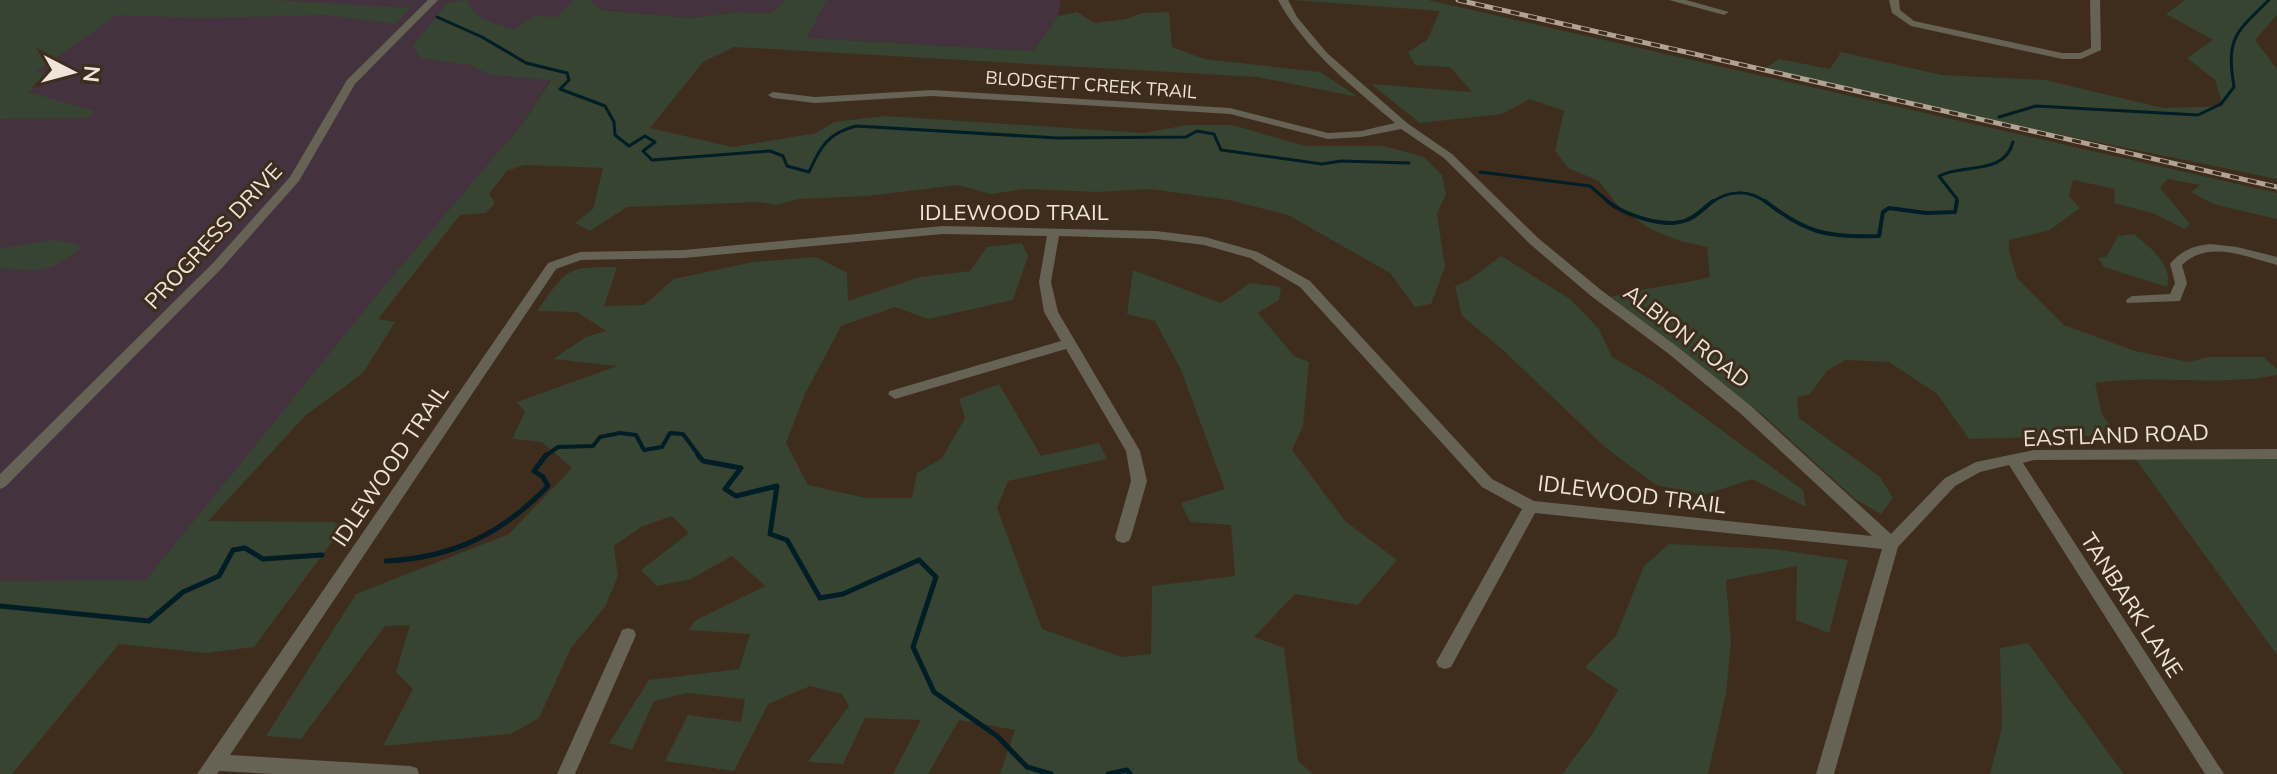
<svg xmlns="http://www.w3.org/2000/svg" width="2277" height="774" font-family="Mulish,sans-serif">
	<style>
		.industrial { fill: #44333e }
		.green { fill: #364431 }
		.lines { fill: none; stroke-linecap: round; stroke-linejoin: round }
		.stream-far2 { stroke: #011e26; stroke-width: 3 }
		.stream-far1 { stroke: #011e26; stroke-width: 4 }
		.stream { stroke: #011e26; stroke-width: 5 }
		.minor { fill: #666254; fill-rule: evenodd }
		.rail-casing { stroke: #b0a396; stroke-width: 5 }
		.rail { stroke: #3e2d1d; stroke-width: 3; stroke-dasharray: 9; stroke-linecap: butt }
		.labels { text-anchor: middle; stroke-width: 6; stroke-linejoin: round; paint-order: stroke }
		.far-street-label { font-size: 18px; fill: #efe4d9; stroke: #3e2d1d }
		.street-label { font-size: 22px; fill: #efe4d9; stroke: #3e2d1d }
	</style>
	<rect width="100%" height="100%" fill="#3e2d1d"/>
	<path class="industrial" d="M54 0H785L772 13 737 12 690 18 586 8 551 79 523 123 259 441 0 766V97Z
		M827 0H1061L1058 16 1034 51 807 38Z"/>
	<path class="green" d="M0 0H273L410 8 396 24 326 15 198 18 117 15 36 72 54 75 28 92 95 111 88 118 0 119Z
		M467 0C474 20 496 23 515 30L534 16 557 17 574 0H589L602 10 690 18 737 12 772 13 785 0H827L807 38 1034 51 1058 16 1077 12 1095 23 1127 19 1142 13 1169 12 1172 47 1204 59 1320 72 1358 97 1257 77 734 47 703 62 650 128 732 147 816 133 834 122 885 116 1144 133 1187 125H1232L1305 146H1384L1424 157 1442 175 1446 194 1437 214 1445 267 1431 304 1415 307 1390 273 1288 215 1229 200 1151 189 1097 192 1025 189 991 194 958 185 867 196 799 199 776 205 759 202 627 207 590 231 575 223 593 209 603 168 524 165 507 171 489 194 495 203 486 213 460 215 378 319 395 322 363 373 305 416 208 521 334 522 343 527 254 647 206 653 119 644 12 774H0V581L146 580 381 290 523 123 551 80 491 75 470 65 420 58 413 46 447 3Z
		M1292 0H1428L2277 193V219L2213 204 2191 192 2200 185 2168 179 2160 188 2190 224 2185 229 2155 214 2114 203 2115 189 2073 180 2069 196 2080 208 2050 230 2009 240V251L2017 278 2064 325 2135 351 2189 362 2208 357H2263L2277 369V375C2217 387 2156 374 2095 383L2102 415 2118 435 1969 439 1937 394 1889 362 1845 360 1827 371 1810 394 1797 397 1799 418 1880 477 1893 498 1881 514 1855 499 1764 416 1611 297C1643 287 1676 286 1710 277L1707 247 1680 241 1652 230 1620 208 1599 181 1568 168 1555 151 1564 111 1530 99 1502 114 1420 123 1371 84 1472 92 1450 67 1415 65 1408 52 1427 40 1440 11Z
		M2185 0H2277V15L2255 40 2277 69V179L2009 124 1766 68 1779 59 1830 69 1841 52 1942 75 2045 80 2163 108 2223 106 2215 80 2187 58 2213 40 2166 14Z
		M2134 234C2149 246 2174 266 2167 287L2104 267 2098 258 2106 257 2118 236Z
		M55 240 79 244 80 249C46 275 41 271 0 268V248Z
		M1022 243 1028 256 1013 300 928 319 895 307 841 326 805 394 786 443 808 485 866 498H912L917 473 942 458 965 418 959 399 999 384 1041 456 1099 443 1107 459 1008 481 997 508 1042 629 1122 657 1151 654 1152 586 1235 576 1231 525 1190 522 1181 503 1225 489 1181 370 1155 321 1127 314 1133 270 1221 303 1250 283 1281 287 1279 300 1258 313 1294 356 1309 362 1303 426 1292 450 1345 521 1397 560 1358 605 1295 594 1254 637 1284 648 1298 761 1313 774H1000L1015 730 959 720 928 774H893L921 720 865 718 843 764 808 762 849 706 842 694 810 686 768 704 734 771 665 761 688 715 741 722 745 699 687 693 654 701 632 750 609 743 649 680 739 669 750 634 688 630 696 620 765 586 732 556 691 579 657 586 641 570 689 533 672 516 641 527 614 546 618 576 605 607 571 648 539 718 511 734 383 746 413 689 396 672 410 625 385 626 301 739 266 736 356 594 509 534 572 468 542 442 512 439 525 412 517 402 617 366 553 359 586 337 606 331 577 312 537 311C568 269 563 267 617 267L604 306 644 305 674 279 753 262 816 257 847 273 848 301 920 277 970 271 987 247Z
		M1501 256 1570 299 1599 329 1612 357 1660 385 1803 490 1806 507 1752 479 1704 495 1656 485 1606 448 1503 350 1462 316 1455 286 1469 280Z
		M2131 452H2277V655L2137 461Z
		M1669 544 1773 549 1848 560 1829 633 1796 620 1797 566 1726 580 1731 642 1726 693 1708 774H1562L1593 733 1618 690 1585 667 1616 636 1644 566Z
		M2028 643 2124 774H1990L2002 728 2000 648Z"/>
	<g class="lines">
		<path class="stream-far2" d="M437 17 482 37 526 63 567 73 569 80 560 89 605 106 614 122 615 135 629 146 645 136 655 142 643 151 652 160 770 151 783 156 787 166 809 172C820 147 828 133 856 126L1058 138 1186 137 1197 131 1214 134 1221 150 1322 164 1341 161 1409 163
			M1999 117 2036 106 2198 115 2221 104 2234 87C2226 38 2235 33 2269 0
			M1480 172 1590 186 1610 203
			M1711 203C1728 190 1749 189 1767 203
			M1956 203 1957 199 1939 176C1964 163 2004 176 2013 142"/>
		<path class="stream-far1" d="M1607 201C1624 215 1665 229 1687 220 1696 217 1705 207 1713 201
			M1765 201C1806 233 1827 238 1879 236L1883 212 1889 208 1926 213 1955 212 1957 201
			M544 457 558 447 593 446 600 437 620 433 636 435 644 450 662 447 670 433 683 434 700 457"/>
		<path class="stream" d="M698 455 703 461 741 468 725 489 736 496 777 486 770 534 787 540 820 598 843 594 919 560 936 577 913 647 934 692 997 736 1027 767 1051 774
			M386 561C452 558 502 534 548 486L543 477 534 471 546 455
			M0 606 149 621 183 592 219 576 233 550 245 548 263 559 322 555
			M1108 774 1127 770 1130 774"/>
		<path class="minor" d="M428 0H438L355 84 299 181 222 268 5 487 0 489V474L214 262 290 177 347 80Z
			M1278 0H1288L1297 17 1327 53 1407 123 1452 154 1538 238 1601 290 1679 348 1751 406 1891 534 1945 478 1976 462 2034 450 2277 449V459L2034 460 2023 463 2224 774H2205L2009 465 1980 472 1955 486 1898 547 1834 774H1816L1882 549 1535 513 1451 667 1445 669 1439 667 1436 662 1439 657 1522 509 1482 487 1300 287 1250 258 1204 245 1156 239 1059 236 1051 282 1058 312 1140 451 1147 481 1131 537 1129 541 1123 543 1117 541 1115 537 1131 481 1126 451 1066 349 895 399 888 394 890 391 1061 341 1044 312 1039 282 1047 236 943 234 684 258 581 260 556 269 230 755 410 766 417 768 419 774H274L219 771 217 774H197L548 263 580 252 684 250 943 226 1156 231 1205 237 1258 252 1310 281 1492 479 1534 501 1872 536 1741 414 1669 354 1591 296 1530 244 1444 158 1401 129 1361 137 1328 139 1230 114 932 96 815 103 773 98 768 95 773 92 815 97 932 90 1230 108 1328 133 1361 131 1395 123C1352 86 1306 51 1278 0Z
			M1669 0H1686L1729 12 1724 15Z
			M1889 0H1899L1900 10 1914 21 2062 53H2080L2091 48 2090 0H2100L2101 50 2081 59H2062L1911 26 1892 13Z
			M2210 244 2237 247 2277 257V265C2246 257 2209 239 2182 265L2187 283 2180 301 2127 303 2126 300 2132 296 2170 294 2175 283 2170 264C2181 251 2192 246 2210 244Z
			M628 628 634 630 636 635 575 774H557L620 635 622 630Z"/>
		<defs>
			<path id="rail" d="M1458 0 2277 187"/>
		</defs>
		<use href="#rail" class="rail-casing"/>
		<use href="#rail" class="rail"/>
	</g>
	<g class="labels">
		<g class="far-street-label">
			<text transform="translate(1091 85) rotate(4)" y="6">BLODGETT CREEK TRAIL</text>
		</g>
		<g class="street-label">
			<text x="1014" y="220">IDLEWOOD TRAIL</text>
			<text transform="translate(213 236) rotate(-47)" y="8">PROGRESS DRIVE</text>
			<text transform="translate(1687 336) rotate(38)" y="8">ALBION ROAD</text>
			<text transform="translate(2116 435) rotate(-2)" y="8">EASTLAND ROAD</text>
			<text transform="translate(390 465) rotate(-56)" y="8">IDLEWOOD TRAIL</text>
			<text transform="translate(1632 494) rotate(7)" y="8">IDLEWOOD TRAIL</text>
			<text transform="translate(2132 605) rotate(57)" y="8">TANBARK LANE</text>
		</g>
	</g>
	<g transform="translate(72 72) rotate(96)" stroke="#3e2d1d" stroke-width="6" paint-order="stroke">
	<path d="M0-6L14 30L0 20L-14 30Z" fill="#efe4d9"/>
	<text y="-12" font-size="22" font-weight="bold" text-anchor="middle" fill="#efe4d9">N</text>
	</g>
</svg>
